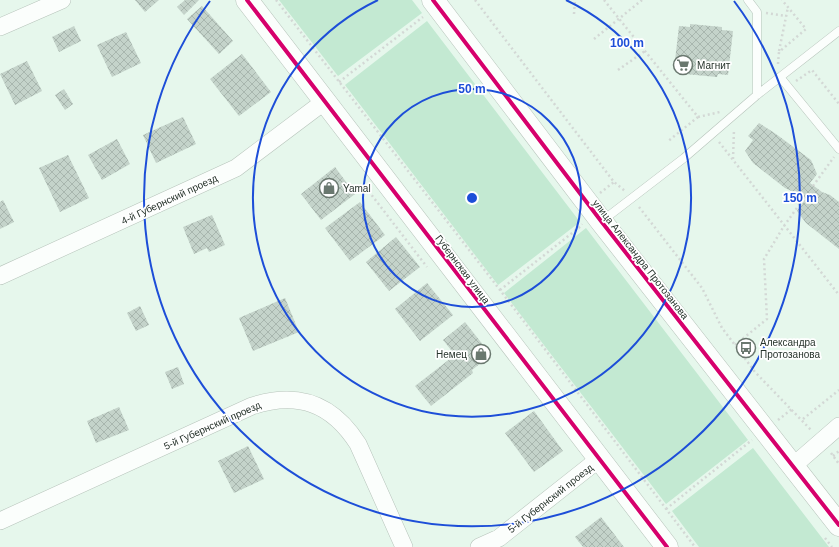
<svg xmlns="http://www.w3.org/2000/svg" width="839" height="547" font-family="Arial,sans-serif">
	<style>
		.green { fill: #c3e9d2 }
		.building { fill: url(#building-cross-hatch) }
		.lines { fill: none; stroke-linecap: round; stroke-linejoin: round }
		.lane-casing { stroke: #b6c3ba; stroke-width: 9 }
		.street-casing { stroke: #b6c3ba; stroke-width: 18 }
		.secondary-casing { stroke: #b6c3ba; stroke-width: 23 }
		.path { stroke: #d3d8d5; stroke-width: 2.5; stroke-dasharray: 2 3; stroke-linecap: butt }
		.lane { stroke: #fbfefc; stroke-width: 8 }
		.street { stroke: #fbfefc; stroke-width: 17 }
		.secondary { stroke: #fbfefc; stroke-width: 22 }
		.cycleway-casing { stroke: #fff; stroke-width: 6 }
		.cycleway { stroke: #d6006c; stroke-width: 4 }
		.ring { fill: none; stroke: #1d4ed8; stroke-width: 2 }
		.labels { text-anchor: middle; stroke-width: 3.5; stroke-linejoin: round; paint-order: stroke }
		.poi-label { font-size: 10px; fill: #27342c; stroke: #fff; text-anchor: start }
		.street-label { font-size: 10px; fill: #27342c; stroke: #fff }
		.centre { fill: #1d4ed8; stroke: #fff; stroke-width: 2 }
		.ring-label { font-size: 12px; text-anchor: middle; font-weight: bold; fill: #1d4ed8; stroke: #fff; stroke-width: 3.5; stroke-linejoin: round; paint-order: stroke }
	</style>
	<defs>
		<pattern id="building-cross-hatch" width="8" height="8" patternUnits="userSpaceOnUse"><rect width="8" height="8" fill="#c4d3ca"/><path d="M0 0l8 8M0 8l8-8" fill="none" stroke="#a8b6ae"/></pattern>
	</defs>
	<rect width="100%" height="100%" fill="#e6f7ec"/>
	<path class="green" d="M279 0H412L422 13 338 76Z
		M427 21 580 222 498 285 345 85Z
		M586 228 748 440 666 504 504 293Z
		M753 448 829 547H699L672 511Z"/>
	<path class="building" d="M135 0H159L145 12Z
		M185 0H199L184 15 177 7Z
		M202 6 233 41 219 54 187 19Z
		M690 24 722 27V30L733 31 728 75 718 74 717 77 685 74V70L674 69 679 26 690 27Z
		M74 26 81 41 59 52 52 37Z
		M126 32 141 63 112 77 97 45Z
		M242 54 271 92 239 116 210 79Z
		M27 61 42 91 15 105 0 74Z
		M64 89 73 104 65 110 55 95Z
		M183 117 196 144 156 163 143 135Z
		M759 123 776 134 811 160 817 174 810 183 822 192 830 195 839 202V249L806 223 797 211 805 199 800 195 785 188 753 163 745 151 753 140 748 136Z
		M117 139 130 164 102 180 88 155Z
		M68 155 89 198 60 212 39 168Z
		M335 167 355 194 321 220 301 194Z
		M3 200 14 222 0 229V202Z
		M360 202 385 235 350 261 325 228Z
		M212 215 225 245 209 252 207 248 194 254 183 227Z
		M396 237 420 267 389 291 366 262Z
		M427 283 453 315 420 341 395 309Z
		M285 298 299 332 253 351 239 318Z
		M140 306 149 325 136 331 127 313Z
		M465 322 491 355 472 370 473 373 431 406 415 386 455 355 443 340Z
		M178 367 184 384 172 389 165 372Z
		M119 407 129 430 96 443 87 421Z
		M534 411 563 451 534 472 505 433Z
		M248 446 264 479 234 493 218 461Z
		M601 517 624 547H583L575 537Z"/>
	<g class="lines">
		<defs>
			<path id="lane" d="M748 0 757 12V95
				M780 77 839 149
				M602 221 684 158 757 95 839 31"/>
			<path id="street" d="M0 27 62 0
				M0 276 236 168 325 101
				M793 466 839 426
				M0 521 252 406C298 391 332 403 358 444L404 547
				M479 547 499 538 599 459"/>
			<path id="secondary" d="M247 0 667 547
				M433 0 601 221 839 525"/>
		</defs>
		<use href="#lane" class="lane-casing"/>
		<use href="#street" class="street-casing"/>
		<use href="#secondary" class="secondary-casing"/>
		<path class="path" d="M276 0 500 290 695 547
			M475 0 614 182 625 191
			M604 0 698 117 667 142
			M766 13 786 16
			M574 14 575 0
			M594 39 642 0
			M779 51 788 7
			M778 64 779 52 806 29 782 0
			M618 70 645 51
			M796 81 812 70 839 104
			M339 82 423 17
			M698 117 720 112
			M719 142 839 295
			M733 159 734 130
			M813 186 834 157
			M366 187 367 189 427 267
			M600 193 614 182
			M639 207 702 288 722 328 735 345 755 372 811 430
			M500 290 581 226 582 224
			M735 345 767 319 764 259 784 226 804 198
			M803 419 839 390
			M778 420 792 409
			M831 453 839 464
			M833 456 839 451
			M666 509 752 440
			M825 538 832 547"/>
		<use href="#lane" class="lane"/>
		<use href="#street" class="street"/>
		<use href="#secondary" class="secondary"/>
		<defs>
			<path id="cycleway" d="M247 0 667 547
				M433 0 601 221 839 525"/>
		</defs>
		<use href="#cycleway" class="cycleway-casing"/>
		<use href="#cycleway" class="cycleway"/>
	</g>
	<g class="ring">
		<circle cx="472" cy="198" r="109"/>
		<path d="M566 0A219 219 0 1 1 378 0"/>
		<path d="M734 1A328 328 0 1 1 210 1"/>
	</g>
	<defs>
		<symbol id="supermarket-ring" viewBox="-11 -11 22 22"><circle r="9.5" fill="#fff" stroke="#6a786f" stroke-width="1.5"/><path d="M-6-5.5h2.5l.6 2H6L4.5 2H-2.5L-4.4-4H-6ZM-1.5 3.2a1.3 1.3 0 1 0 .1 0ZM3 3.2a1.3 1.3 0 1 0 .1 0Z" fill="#6a786f"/></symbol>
		<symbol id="shop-ring" viewBox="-11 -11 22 22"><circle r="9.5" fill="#fff" stroke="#6a786f" stroke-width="1.5"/><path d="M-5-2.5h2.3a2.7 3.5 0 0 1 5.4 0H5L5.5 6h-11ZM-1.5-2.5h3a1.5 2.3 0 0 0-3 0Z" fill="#6a786f"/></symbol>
		<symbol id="bus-ring" viewBox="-11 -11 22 22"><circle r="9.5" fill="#fff" stroke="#6a786f" stroke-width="1.5"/><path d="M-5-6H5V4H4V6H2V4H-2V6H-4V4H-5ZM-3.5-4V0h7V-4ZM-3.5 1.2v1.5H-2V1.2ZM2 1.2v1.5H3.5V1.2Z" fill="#6a786f"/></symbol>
	</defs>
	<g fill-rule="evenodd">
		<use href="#supermarket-ring" x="672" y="54" width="22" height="22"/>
		<use href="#shop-ring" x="318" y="177" width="22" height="22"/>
		<use href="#bus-ring" x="735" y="337" width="22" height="22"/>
		<use href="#shop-ring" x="470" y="343" width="22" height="22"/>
	</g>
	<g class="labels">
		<g class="poi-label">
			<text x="697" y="69">Магнит</text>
			<text x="343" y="192">Yamal</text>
			<text x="760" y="346">Александра<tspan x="760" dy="12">Протозанова</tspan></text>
			<text x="467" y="358" text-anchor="end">Немец</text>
		</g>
		<g class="street-label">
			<text transform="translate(169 199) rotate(-25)" y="4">4-й Губернский проезд</text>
			<text transform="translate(641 259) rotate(52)" y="4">улица Александра Протозанова</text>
			<text transform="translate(463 269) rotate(53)" y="4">Губернская улица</text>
			<text transform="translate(212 425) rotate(-24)" y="4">5-й Губернский проезд</text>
			<text transform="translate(550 498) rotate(-38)" y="4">5-й Губернский проезд</text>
		</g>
	</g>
	<circle cx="472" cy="198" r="6" class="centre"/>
	<g class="ring-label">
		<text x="627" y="47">100 m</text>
		<text x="472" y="93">50 m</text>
		<text x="800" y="202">150 m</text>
	</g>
</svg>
